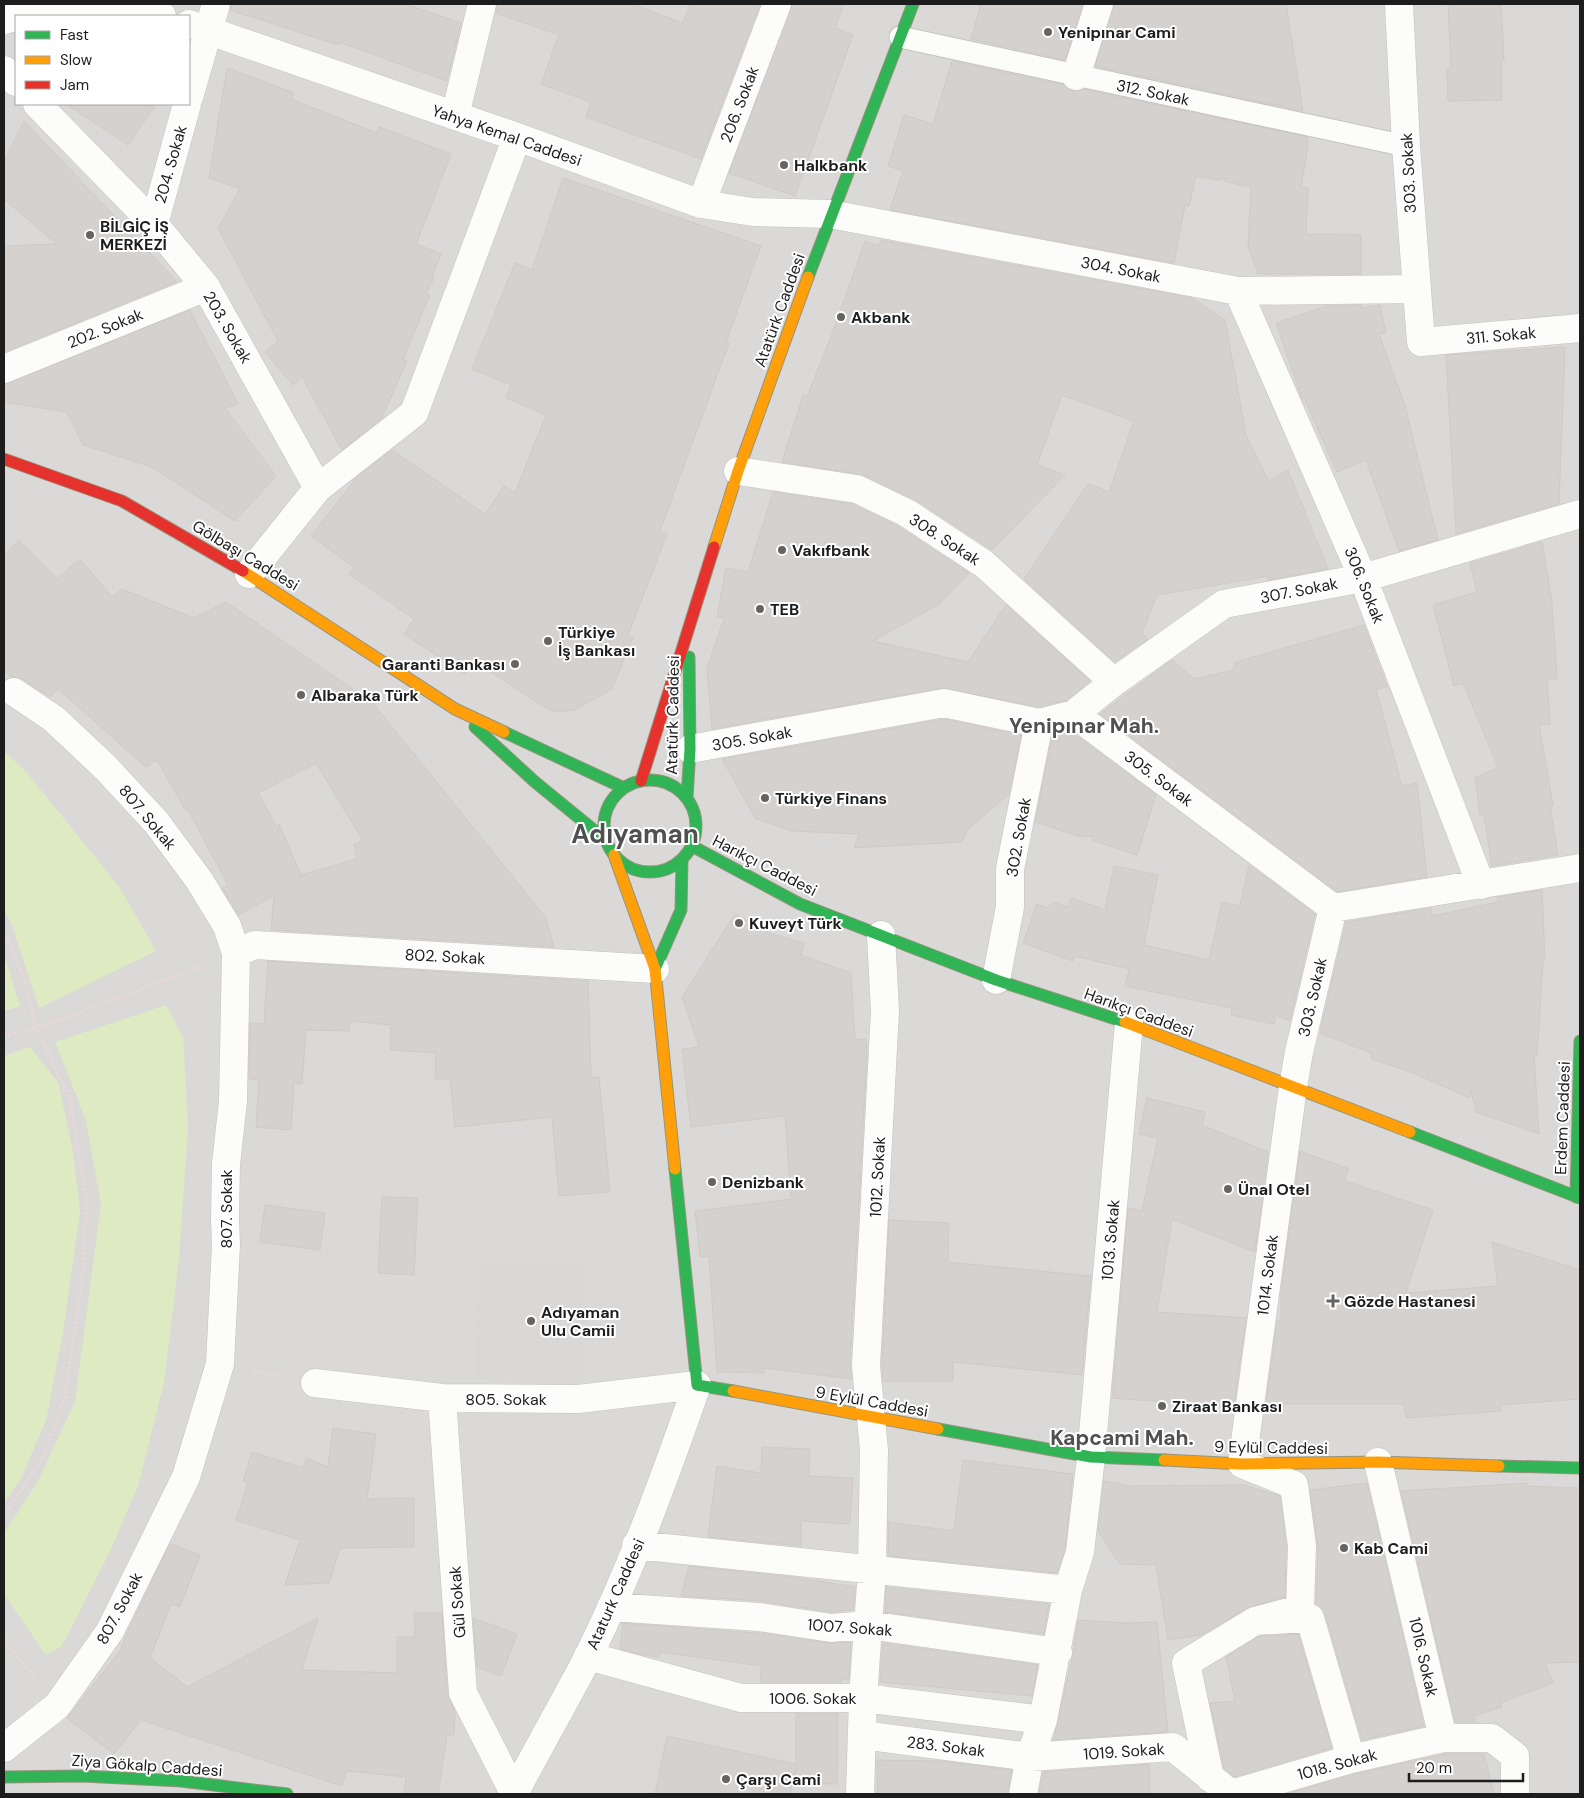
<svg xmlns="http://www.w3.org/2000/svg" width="1584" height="1798" font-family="'DM Sans',sans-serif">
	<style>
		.residential { fill: #dbd9d7; fill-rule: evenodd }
		.religious { fill: #dad8d7 }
		.grass { fill: #deebc2 }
		.parking { fill: #dad9d7 }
		.building { fill: #d4d1ce; stroke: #cfcac6; fill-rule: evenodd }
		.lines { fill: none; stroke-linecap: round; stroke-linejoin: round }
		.lane-casing { stroke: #c4c3c1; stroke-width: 23 }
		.street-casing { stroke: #c4c3c1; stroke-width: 29 }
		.fast-casing { stroke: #97947c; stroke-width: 13 }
		.slow-casing { stroke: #97947c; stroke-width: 13 }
		.jam-casing { stroke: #97947c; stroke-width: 13 }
		.path { stroke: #ebd8d8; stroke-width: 3; stroke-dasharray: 2.5 2.5; stroke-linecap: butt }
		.lane { stroke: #fcfcfb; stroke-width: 21 }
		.street { stroke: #fcfcfb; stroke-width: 28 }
		.fast { stroke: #30b455; stroke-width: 11 }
		.slow { stroke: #ff9f0a; stroke-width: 11 }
		.jam { stroke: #e5322d; stroke-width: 11 }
		.poi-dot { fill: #656463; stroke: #fff; stroke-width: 2 }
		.labels { text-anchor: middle; stroke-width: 4; stroke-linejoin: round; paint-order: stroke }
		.poi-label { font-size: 16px; font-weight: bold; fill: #1d1d1d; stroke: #fff; text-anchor: start }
		.street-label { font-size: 16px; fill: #1d1d1d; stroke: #fff }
		.district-label { font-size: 21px; font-weight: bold; fill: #505050; stroke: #fff }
		.town-label { font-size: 26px; font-weight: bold; fill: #505050; stroke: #fff }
	</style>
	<rect width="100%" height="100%" fill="#ece9e5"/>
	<path class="residential" d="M4 4H1580V1794H4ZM16 16H189V104H16Z"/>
	<path class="religious" d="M478 1262 586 1263 585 1381 477 1379Z"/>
	<path class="grass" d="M4 751 27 773 120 888 156 951 39 1008 12 925 4 910Z
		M4 954 20 1006 4 1011Z
		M166 1005 183 1038 188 1127 179 1258 164 1383 138 1486 109 1553 62 1646 46 1655 4 1594V1533L37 1483 75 1402 101 1204 86 1120 55 1042Z
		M30 1047 58 1082 73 1152 80 1211 63 1332 46 1420 21 1478 4 1503V1056Z"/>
	<path class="parking" d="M1331 145 1388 147 1386 217 1329 215Z
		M1490 231 1491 267 1555 265 1558 318 1434 323 1430 234Z"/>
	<path class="building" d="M231 4H405L461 23 447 81 339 42 338 45 230 10Z
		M497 4H631L683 23 690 4H760L701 159 586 117 591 102 541 84 559 35 496 13Z
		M792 4H844L835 28 853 35 795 196 729 173Z
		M981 4H1083L1065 60 971 39Z
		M1114 4H1286L1303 111 1095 66Z
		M1448 4H1501L1504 60H1501L1502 100 1448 101 1447 68H1451Z
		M952 61 1064 85 1072 91 1083 89 1307 137 1308 146 1301 187 1308 188 1306 234 1361 235V274H1258L1248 245 1251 187 1226 182 1225 178 1218 180 1196 176 1189 206 1185 205 1174 263 890 210 903 171 888 166 904 115 933 124Z
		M227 68 294 93 291 99 339 118 377 133 379 127 451 154 416 244 441 254 432 277 434 278 426 294 430 295 403 359 407 361 381 419 342 450 302 377 293 385 265 352 278 341 218 228 240 189 209 178Z
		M66 104H156L128 145Z
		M24 121 172 276 176 282 4 352V246L57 244 4 199V161Z
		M563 178 761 246 726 342 729 343 660 531 667 534 628 635 633 637 612 689 574 710 557 712 544 707 474 661 465 674 404 634 414 619 349 574 354 567 311 536 356 478 392 450 485 514 504 486 515 493 546 415 506 398 511 385 472 369 515 263 532 270Z
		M881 240 1192 298 1225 320 1246 435 1269 481 1288 470 1328 569 1268 580 1269 576 1157 595 1142 633 1148 639 1115 662 1024 579 1088 484 1109 492 1134 421 1062 395 1037 465 1065 475 992 550 916 500 864 475 782 462 803 395 807 397 832 334 865 241 879 246Z
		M1361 305V308L1380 305 1386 333 1379 334 1405 406 1438 540 1399 551 1366 460 1337 472 1304 398 1302 399 1276 323 1327 306Z
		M190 310 238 404 225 408 276 476 235 521 152 467 83 445 67 412 4 402V384Z
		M1565 347 1559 504 1456 534 1446 355Z
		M773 492 852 504 899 527 969 573 939 604 873 641 968 662 1006 605 1090 681 1067 700 1039 707 942 688 712 729 707 669 724 618 717 617 726 568 748 572Z
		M19 540 57 579 80 559 112 597 122 589 194 618 226 602 373 703 546 918 554 947 271 930 274 896 238 915 222 888 228 885 188 810 186 811 157 760 146 767 58 689 50 697 23 679 11 677 4 669V555ZM316 763 363 841 354 844 357 859 301 875 279 824V831L258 793Z
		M1542 542 1552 602 1557 679 1547 680 1550 724H1539L1553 805 1550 806 1558 855 1492 866 1484 815H1480L1475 778 1498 767 1463 683 1454 686 1433 605 1477 592 1470 563Z
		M1364 625 1387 687 1376 689 1402 786 1417 783 1427 877 1337 892 1100 714 1172 660 1194 679 1233 670 1236 662Z
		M944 719 1021 735 1009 794 967 830 962 842 854 848 859 834 792 831 755 818 722 759Z
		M1071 731 1156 795 1137 855 1092 840 1093 836 1080 837 1035 822 1052 736Z
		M1249 865 1315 914 1290 1021 1276 1015 1274 1024 1231 1015 1232 1008 1125 986 1129 969 1074 956 1073 961 1023 943 1037 904 1047 908 1054 902 1068 907 1071 898 1105 910 1114 866 1158 875 1144 945 1209 960 1222 902 1240 906Z
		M1542 890 1545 960 1543 961 1537 1056 1534 1057 1539 1134 1476 1112 1471 1090 1469 1098 1416 1074 1372 1059 1371 1053 1320 1033 1346 922 1431 908 1432 916 1498 902 1497 897Z
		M735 914 772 934 804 943 801 955 851 973 855 1040 866 1039 867 1054 850 1365 852 1379 764 1368V1373L717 1372 709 1256 700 1257 695 1211 791 1199 785 1116 691 1127 682 1049 699 1047 682 997Z
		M268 961 588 981 591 1078 599 1077 610 1192 559 1196 552 1117 455 1127 450 1079H435L436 1053 390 1050 391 1025 350 1021 349 1031 306 1030 302 1084 294 1083 291 1130 256 1127 259 1080 249 1079 250 1023 264 1024Z
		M1147 1098 1205 1112 1202 1125 1268 1152 1255 1252 1172 1219 1157 1312 1246 1318 1234 1405H1231V1407L1112 1398 1128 1208 1142 1211 1158 1138 1139 1134Z
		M1300 1151 1349 1169 1345 1181 1433 1210 1406 1293 1498 1286 1492 1242 1580 1270V1399L1501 1405V1411L1406 1418 1404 1404H1266L1277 1321H1281V1293Z
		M382 1197 418 1198 414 1275 378 1273Z
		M265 1205 325 1213 320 1250 260 1242Z
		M889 1220 949 1223 948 1262 1091 1276 1082 1375 953 1362V1381H883L882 1366Z
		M333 1428 376 1434 367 1499 414 1498V1547L340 1548 329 1583 285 1585 300 1540 236 1520 248 1483 243 1481 252 1452 303 1468 307 1458 328 1467Z
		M762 1447 810 1449 809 1476 853 1478 850 1524 801 1521V1546L708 1537 717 1466 761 1473Z
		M963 1460 1073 1474 1065 1549 1057 1573 888 1556V1522L954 1531Z
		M1104 1481 1130 1486 1244 1485 1280 1496 1286 1547 1285 1597 1247 1608 1201 1635 1168 1640 1156 1565 1120 1564 1098 1531Z
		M1367 1483 1424 1726 1362 1740 1325 1614 1316 1604 1318 1546 1310 1490Z
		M1528 1483 1526 1486 1580 1488V1662L1545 1663 1553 1683 1500 1703 1502 1707 1474 1716 1476 1722H1455L1401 1491Z
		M170 1544 200 1555 180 1607 171 1604 150 1658 187 1687 318 1618 302 1670 397 1673V1637H415L414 1613H442L447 1694 455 1712 454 1735H447L438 1794H404L406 1777 347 1771 342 1786 141 1720 114 1754 67 1718 120 1651 127 1633Z
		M689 1566 801 1578 855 1587 853 1610 832 1612 760 1601 681 1596Z
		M886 1587 1049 1604 1044 1634 885 1612Z
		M473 1618 517 1634 501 1676 477 1667Z
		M1078 1620 1124 1623 1157 1622 1168 1732 1053 1740 1073 1655Z
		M623 1623 757 1633 829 1643 851 1642 849 1679H841V1682H760L762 1666 660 1652 659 1657 643 1655 620 1649Z
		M1298 1634 1332 1748 1234 1777 1224 1768 1210 1703 1235 1701 1226 1657 1260 1636Z
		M883 1643 1038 1665 1032 1696 880 1682Z
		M796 1714H838L837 1784 795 1783 796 1768 790 1794H655L667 1736 796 1764Z
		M1445 1754H1484L1494 1794H1286L1355 1774Z
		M877 1760 941 1761 1012 1770 1008 1794H877Z
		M1149 1764 1150 1794H1039L1043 1772Z"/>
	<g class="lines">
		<defs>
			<path id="lane" d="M900 37 1406 146"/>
			<path id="street" d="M1399 4 1406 146 1421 342 1580 328
				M4 20 59 4H109L162 16
				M189 24 517 137 701 204 753 212 830 214 1238 291 1415 289
				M4 70 16 82
				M1076 76 1099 4
				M189 97 216 4
				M37 104 154 224 206 287 318 488 249 574
				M455 116 482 4
				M701 204 777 4
				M154 224 187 104
				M1238 291 1363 578 1481 885
				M4 369 206 287
				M738 471 857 489 907 513 984 564 1114 682
				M318 488 414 413 517 137
				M1074 714 1114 682 1224 604 1363 578 1580 514
				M690 749 944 703 1039 723 1074 714 1333 908 1580 868
				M236 953 255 945 655 969
				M996 980 1010 907V869L1039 723
				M315 1383 442 1398 578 1399 697 1385C665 1477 631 1570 588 1657 564 1703 538 1748 514 1794
				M442 1398 463 1693 514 1793
				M1378 1462 1443 1738H1492L1515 1756V1794
				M636 1545 1068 1590
				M611 1607 759 1617 831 1628 868 1625 1058 1652
				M1255 1621 1300 1609 1302 1546 1294 1485 1242 1464 1293 1087 1299 1052 1333 908
				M588 1656 741 1698H863L1043 1720
				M862 1735 1030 1757 1173 1747 1231 1794
				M4 1748 57 1706 110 1631 186 1477 220 1364 226 1245 225 1219 226 1164 233 1101 236 953 227 926 199 880 156 822 106 768 54 719 14 692
				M1210 1778 1186 1663 1255 1621 1310 1618 1351 1759
				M860 1794 863 1698 872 1570 874 1450 866 1366 885 1011 881 935
				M1023 1794 1030 1757 1043 1720 1068 1590 1080 1552 1091 1457 1129 1023
				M1231 1794 1351 1759 1443 1738"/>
			<path id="fast" d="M808 277 913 4
				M475 727 535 782 606 840
				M504 732 624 788
				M604 826a46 46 0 1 1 92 0a46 46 0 1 1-92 0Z
				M687 798 690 749 689 657
				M692 846 800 904 996 980 1125 1022
				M655 969 681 910 682 860
				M1410 1132 1580 1198
				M675 1169 697 1385 733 1391
				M1576 1197 1580 1041
				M938 1429 1091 1457 1164 1460
				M1499 1466 1580 1468
				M4 1777 82 1776 181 1781 287 1794"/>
			<path id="slow" d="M714 547 738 471 808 277
				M243 571 455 709 504 732
				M614 855 655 969 675 1169
				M1125 1022 1410 1132
				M733 1391 938 1429
				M1164 1460 1242 1464 1378 1462 1499 1466"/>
			<path id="jam" d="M4 459 122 501 243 571
				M641 781 714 547"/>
		</defs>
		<use href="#lane" class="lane-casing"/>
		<use href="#street" class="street-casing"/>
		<use href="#fast" class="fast-casing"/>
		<use href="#slow" class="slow-casing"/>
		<use href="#jam" class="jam-casing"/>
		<path class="path" d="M4 932 24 978 36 1027 70 1100 87 1202 82 1281 65 1396 44 1455 4 1516
			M4 1037 65 1018 203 965
			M253 1371 283 1377
			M4 1639 36 1679"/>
		<use href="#lane" class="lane"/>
		<use href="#street" class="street"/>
		<use href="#fast" class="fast"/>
		<use href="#slow" class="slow"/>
		<use href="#jam" class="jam"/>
	</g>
	<g class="poi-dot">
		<circle cx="1048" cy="32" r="5"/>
		<circle cx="784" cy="165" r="5"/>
		<circle cx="90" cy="235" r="5"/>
		<circle cx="841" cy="317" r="5"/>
		<circle cx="782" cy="550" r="5"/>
		<circle cx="760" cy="609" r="5"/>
		<circle cx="548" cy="641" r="5"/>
		<circle cx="515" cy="664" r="5"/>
		<circle cx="301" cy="695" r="5"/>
		<circle cx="765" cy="798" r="5"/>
		<circle cx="739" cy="923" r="5"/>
		<circle cx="712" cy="1182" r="5"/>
		<circle cx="1228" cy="1189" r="5"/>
		<path d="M1330.5 1293.5h5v5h5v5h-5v5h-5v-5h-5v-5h5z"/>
		<circle cx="531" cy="1321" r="5"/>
		<circle cx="1162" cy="1406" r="5"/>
		<circle cx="1344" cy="1548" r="5"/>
		<circle cx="726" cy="1779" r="5"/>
	</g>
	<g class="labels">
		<g class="poi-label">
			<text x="1058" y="38">Yenipınar Cami</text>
			<text x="794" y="171">Halkbank</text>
			<text x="100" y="232">BİLGİÇ İŞ<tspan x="100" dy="18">MERKEZİ</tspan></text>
			<text x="851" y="323">Akbank</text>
			<text x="792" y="556">Vakıfbank</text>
			<text x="770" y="615">TEB</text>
			<text x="558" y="638">Türkiye<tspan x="558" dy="18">İş Bankası</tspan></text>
			<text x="505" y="670" text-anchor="end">Garanti Bankası</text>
			<text x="311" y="701">Albaraka Türk</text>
			<text x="775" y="804">Türkiye Finans</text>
			<text x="749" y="929">Kuveyt Türk</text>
			<text x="722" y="1188">Denizbank</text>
			<text x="1238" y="1195">Ünal Otel</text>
			<text x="1344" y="1307">Gözde Hastanesi</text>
			<text x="541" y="1318">Adıyaman<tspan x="541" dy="18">Ulu Camii</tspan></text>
			<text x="1172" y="1412">Ziraat Bankası</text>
			<text x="1354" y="1554">Kab Cami</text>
			<text x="736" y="1785">Çarşı Cami</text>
		</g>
		<g class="street-label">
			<text transform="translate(1153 92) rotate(12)" y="6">312. Sokak</text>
			<text transform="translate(739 104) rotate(-69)" y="6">206. Sokak</text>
			<text transform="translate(507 135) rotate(19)" y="6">Yahya Kemal Caddesi</text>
			<text transform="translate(170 164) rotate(-74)" y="6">204. Sokak</text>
			<text transform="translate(1408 173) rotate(-93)" y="6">303. Sokak</text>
			<text transform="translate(1121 269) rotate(11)" y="6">304. Sokak</text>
			<text transform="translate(779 310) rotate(-70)" y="6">Atatürk Caddesi</text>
			<text transform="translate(228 327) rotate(60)" y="6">203. Sokak</text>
			<text transform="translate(105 328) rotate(-22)" y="6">202. Sokak</text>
			<text transform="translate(1501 335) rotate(-5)" y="6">311. Sokak</text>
			<text transform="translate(945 539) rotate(33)" y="6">308. Sokak</text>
			<text transform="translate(246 555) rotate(31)" y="6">Gölbaşı Caddesi</text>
			<text transform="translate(1365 585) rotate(68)" y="6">306. Sokak</text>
			<text transform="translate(1299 590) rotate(-11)" y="6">307. Sokak</text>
			<text transform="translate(672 715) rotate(-89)" y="6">Atatürk Caddesi</text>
			<text transform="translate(752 738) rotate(-10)" y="6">305. Sokak</text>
			<text transform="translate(1159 778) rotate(37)" y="6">305. Sokak</text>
			<text transform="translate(148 817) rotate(50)" y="6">807. Sokak</text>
			<text transform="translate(1018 837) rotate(-80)" y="6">302. Sokak</text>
			<text transform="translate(765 865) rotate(27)" y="6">Harıkçı Caddesi</text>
			<text transform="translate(445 956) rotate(3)" y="6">802. Sokak</text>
			<text transform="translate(1312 997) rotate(-77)" y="6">303. Sokak</text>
			<text transform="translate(1139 1012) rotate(20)" y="6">Harıkçı Caddesi</text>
			<text transform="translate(1562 1118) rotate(-88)" y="6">Erdem Caddesi</text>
			<text transform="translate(877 1177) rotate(-87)" y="6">1012. Sokak</text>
			<text transform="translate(226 1209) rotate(-90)" y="6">807. Sokak</text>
			<text transform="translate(1110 1240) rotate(-85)" y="6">1013. Sokak</text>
			<text transform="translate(1267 1275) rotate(-83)" y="6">1014. Sokak</text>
			<text x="506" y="1405">805. Sokak</text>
			<text transform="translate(872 1401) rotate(10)" y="6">9 Eylül Caddesi</text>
			<text transform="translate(1271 1447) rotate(1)" y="6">9 Eylül Caddesi</text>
			<text transform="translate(615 1594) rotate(-66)" y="6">Ataturk Caddesi</text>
			<text transform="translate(457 1602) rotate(-94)" y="6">Gül Sokak</text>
			<text transform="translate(119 1608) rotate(-62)" y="6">807. Sokak</text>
			<text transform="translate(850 1627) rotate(4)" y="6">1007. Sokak</text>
			<text transform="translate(1424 1657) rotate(77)" y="6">1016. Sokak</text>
			<text x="813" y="1704">1006. Sokak</text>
			<text transform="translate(946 1746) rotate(7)" y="6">283. Sokak</text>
			<text transform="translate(1124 1751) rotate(-4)" y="6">1019. Sokak</text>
			<text transform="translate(1337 1764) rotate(-15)" y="6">1018. Sokak</text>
			<text transform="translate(147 1765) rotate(4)" y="6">Ziya Gökalp Caddesi</text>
		</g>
		<g class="district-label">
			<text x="1084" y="733">Yenipınar Mah.</text>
			<text x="1122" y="1445">Kapcami Mah.</text>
		</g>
		<g class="town-label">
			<text x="635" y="843">Adıyaman</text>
		</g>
	</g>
	<rect width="1584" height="1798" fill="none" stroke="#1d1d1d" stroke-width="10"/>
	<rect x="15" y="15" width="175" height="90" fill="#ffffff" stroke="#a5a5a5"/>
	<rect x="25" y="31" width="25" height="8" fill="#30b455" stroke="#a5a5a5"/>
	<text x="60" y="40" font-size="15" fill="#1d1d1d">Fast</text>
	<rect x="25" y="56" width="25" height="8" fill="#ff9f0a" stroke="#a5a5a5"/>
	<text x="60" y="65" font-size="15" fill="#1d1d1d">Slow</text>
	<rect x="25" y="81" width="25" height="8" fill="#e5322d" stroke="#a5a5a5"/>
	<text x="60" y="90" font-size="15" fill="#1d1d1d">Jam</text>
	<path d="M1409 1773v8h114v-8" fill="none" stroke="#1d1d1d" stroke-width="2.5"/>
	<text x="1416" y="1773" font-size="15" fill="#1d1d1d" stroke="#ffffff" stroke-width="4" paint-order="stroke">20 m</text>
</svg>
